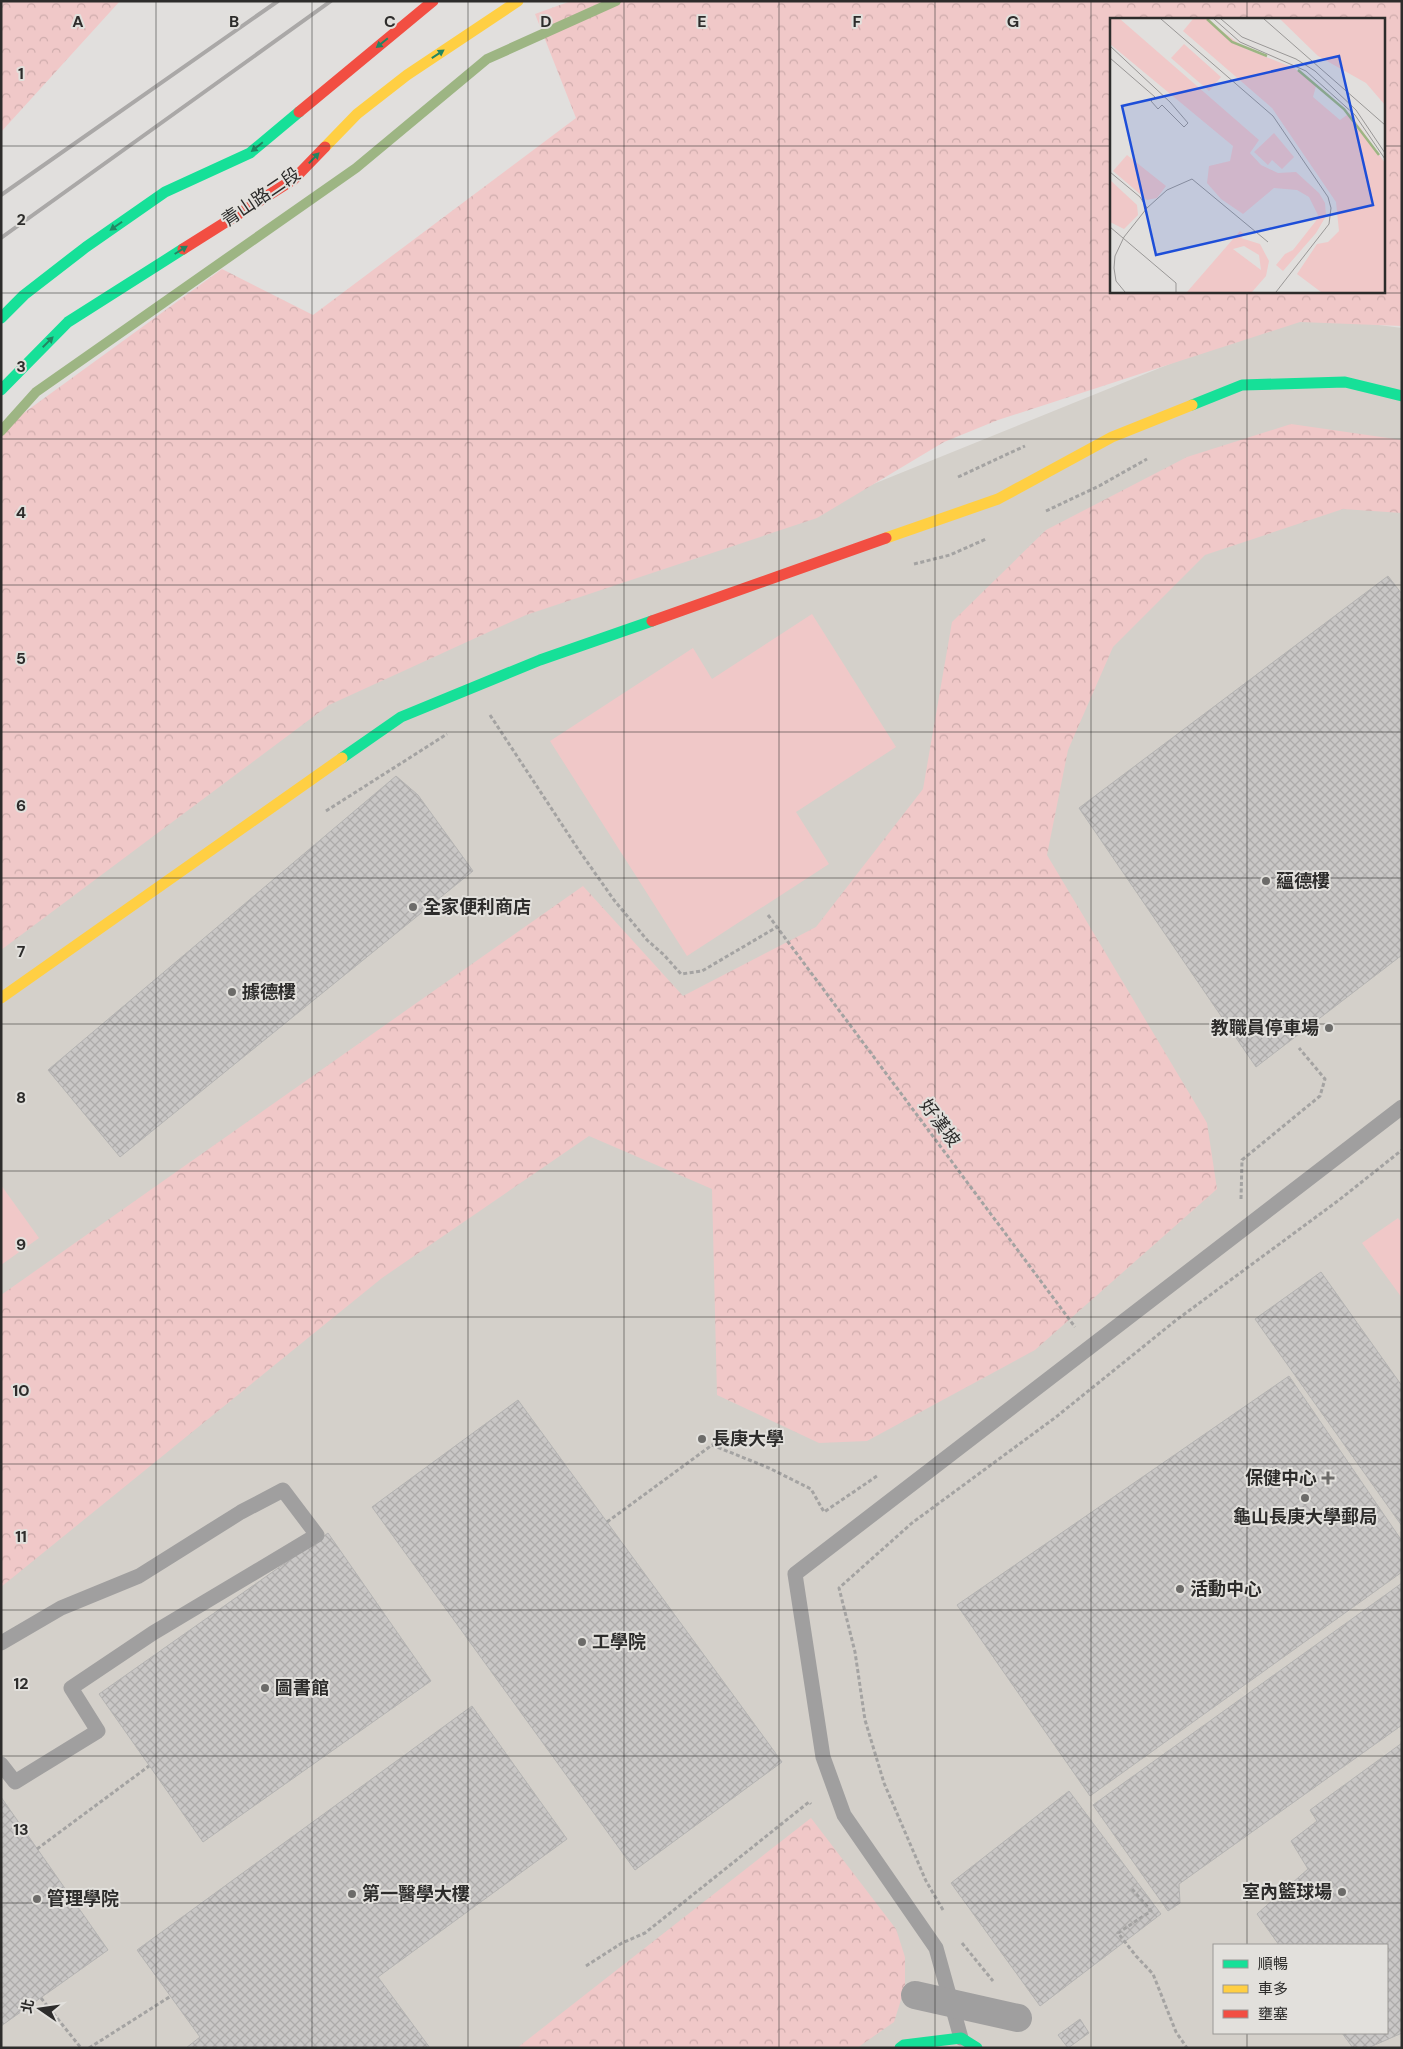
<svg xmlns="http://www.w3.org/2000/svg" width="1403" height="2049" font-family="'DM Sans','Noto Sans TC',sans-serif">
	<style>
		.built { fill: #d4d0ca; fill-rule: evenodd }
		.forest { fill: url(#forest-crowns); fill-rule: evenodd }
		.park { fill: #f0c8c8 }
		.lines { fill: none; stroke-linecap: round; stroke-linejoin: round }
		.stream { stroke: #9db583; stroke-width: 10 }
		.building { fill: url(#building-cross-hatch); stroke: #b4b3b2 }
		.path { stroke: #a4a3a2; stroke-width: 3; stroke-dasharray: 4 2.5; stroke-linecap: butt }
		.lane { stroke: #a09f9f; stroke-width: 15 }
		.street { stroke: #a09f9f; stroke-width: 28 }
		.fast { stroke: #16e098; stroke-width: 11 }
		.slow { stroke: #ffcf43; stroke-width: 11 }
		.jam { stroke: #f24e42; stroke-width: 11 }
		.rail { stroke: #aaa8a7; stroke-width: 4 }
		.oneway { fill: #228662 }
		.grid { fill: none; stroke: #2d2c2b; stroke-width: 1; stroke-opacity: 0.55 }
		.poi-dot { fill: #6c6b69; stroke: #e2e0dc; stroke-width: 2 }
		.labels { text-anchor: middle; stroke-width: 4; stroke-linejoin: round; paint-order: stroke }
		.street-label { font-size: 18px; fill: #2d2c2b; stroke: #e2e0dc }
		.poi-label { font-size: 18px; font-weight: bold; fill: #2d2c2b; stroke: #e2e0dc; text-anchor: start }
		.inset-river { fill: none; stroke: #9db583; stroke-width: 2.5 }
		.inset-road { fill: none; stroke: #999796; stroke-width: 1 }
		.view { fill: #1d4ed8; fill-opacity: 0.15; stroke: #1d4ed8; stroke-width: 2.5 }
		.inset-edge { fill: none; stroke: #2d2c2b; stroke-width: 2.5 }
		.grid-label { font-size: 16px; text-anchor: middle; font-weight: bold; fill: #2d2c2b; stroke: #e2e0dc; stroke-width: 4; stroke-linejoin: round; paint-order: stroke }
	</style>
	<defs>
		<pattern id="forest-crowns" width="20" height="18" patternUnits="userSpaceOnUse" patternTransform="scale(1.25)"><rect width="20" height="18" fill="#f0c8c8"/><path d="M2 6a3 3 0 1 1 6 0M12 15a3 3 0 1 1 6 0" fill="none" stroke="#ceacac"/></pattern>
		<pattern id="building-cross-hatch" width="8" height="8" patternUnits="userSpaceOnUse" patternTransform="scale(1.25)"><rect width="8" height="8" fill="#c9c7c6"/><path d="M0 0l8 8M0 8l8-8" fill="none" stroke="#adabaa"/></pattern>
	</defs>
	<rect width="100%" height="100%" fill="#e1dfdd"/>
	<path class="built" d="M1293 314 1402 328V2048H1V933L372 667 824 504ZM1214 1945H1387V2033H1214Z"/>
	<path class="forest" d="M1 1H120L1 132Z
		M571 1H1402V326L1300 322 998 420 944 442 817 518 526 615 329 705 1 950V435L10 423 222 269 313 315 576 118 535 14ZM1112 19H1384V291H1112Z
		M1291 424 1402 440V513L1343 509 1205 555 1113 647 1068 750 1047 855 1207 1123 1217 1189 1035 1350 867 1441 819 1443 717 1395 712 1189 589 1136 382 1278 1 1587V1295L583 886 683 996 816 927 923 789 952 622 1046 530 1187 457Z
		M811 1818 896 1929 905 1957V1987L894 2022 857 2048H517Z"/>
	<path class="park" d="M812 614 896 747 796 812 829 864 687 956 550 741 693 648 712 679Z
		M1 1185 39 1238 1 1265Z
		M1398 1218 1402 1223V1298L1362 1243Z"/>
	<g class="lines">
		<path class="stream" d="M1 431 36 392 356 168 487 59 616 1"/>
	</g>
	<path class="building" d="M1388 576 1402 594V955L1256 1067 1079 808Z
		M396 776 418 795 473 871 120 1157 48 1070Z
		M1321 1272 1402 1386V1526L1255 1319Z
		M1289 1376 1402 1541V1572L1090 1796 957 1605Z
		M518 1400 782 1762 635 1870 372 1507Z
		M328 1533 431 1681 203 1842 99 1694Z
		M1402 1583V1725L1179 1884 1180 1903 1168 1911 1093 1805Z
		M472 1706 567 1839 378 1977 430 2048H186L200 2037 137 1950Z
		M1402 1743V2033L1368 2048H1353L1342 2033H1387V1945H1279L1257 1914 1308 1869 1291 1841 1317 1821 1310 1810Z
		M1069 1791 1161 1914 1040 2006 951 1883Z
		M1 1797 108 1950 1 2026Z
		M1080 2019 1089 2033 1068 2048 1058 2035Z"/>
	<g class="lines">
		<path class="path" d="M958 477 1025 446
			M1046 511 1099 486 1147 459
			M914 564 950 555 986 539
			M490 715 578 849 614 900 647 940 664 955 681 974 702 971 777 927
			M326 811 447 734
			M768 915 1075 1327
			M1241 1199 1242 1160 1320 1096 1325 1079 1299 1048
			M607 1522 712 1445 769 1468 811 1489 824 1512 877 1476
			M37 1849 149 1766
			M1132 1889 1151 1911 1118 1933 1136 1956 1153 1974 1176 2032 1187 2048
			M943 1910 926 1881 884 1783 865 1720 855 1652 839 1588 912 1523 1056 1417 1175 1321 1339 1200 1402 1150
			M962 1943 993 1981
			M586 1966 622 1943 645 1933 809 1802 811 1804
			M41 1998 81 2048
			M89 2048 171 1996"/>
		<path class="lane" d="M1 1643 61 1608 139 1576 241 1512 283 1490 317 1535 153 1633 71 1688 98 1731 15 1782 1 1764
			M961 2038 936 1948 844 1815 823 1757 795 1574 1402 1107"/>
		<path class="street" d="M915 1995 1018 2018"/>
		<path class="fast" d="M1 318 24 295 86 247 165 192 250 153 299 112
			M1 390 68 322 183 249
			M1192 405 1242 385 1345 382 1402 396
			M342 758 401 717 540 660 652 621
			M900 2048 904 2045 961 2038 977 2048"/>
		<path class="slow" d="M325 147 357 114 407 75 518 1
			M886 538 998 499 1112 437 1192 405
			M1 998 342 758"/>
		<path class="jam" d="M299 112 433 1
			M183 249 294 179 325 147
			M652 621 886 538"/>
		<path class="rail" d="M1 195 278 1
			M1 238 331 1"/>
	</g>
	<defs><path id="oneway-solid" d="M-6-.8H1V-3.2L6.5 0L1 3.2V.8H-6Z" transform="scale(1.25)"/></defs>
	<g class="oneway">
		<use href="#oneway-solid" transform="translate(382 43) rotate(141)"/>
		<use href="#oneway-solid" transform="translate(438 54) rotate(-34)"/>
		<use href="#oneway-solid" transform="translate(257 147) rotate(141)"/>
		<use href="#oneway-solid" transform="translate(314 158) rotate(-46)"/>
		<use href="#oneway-solid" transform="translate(116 226) rotate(145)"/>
		<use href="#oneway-solid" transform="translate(181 250) rotate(-32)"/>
		<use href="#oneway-solid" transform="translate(48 342) rotate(-45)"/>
	</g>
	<path class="grid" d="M156 1V2048M312 1V2048M468 1V2048M624 1V2048M779 1V2048M935 1V2048M1091 1V2048M1247 1V19M1 146H1112M1384 146H1402M1247 291V1945M1 293H1402M1 439H1402M1 585H1402M1 732H1402M1 878H1402M1 1024H1402M1 1171H1402M1 1317H1402M1 1464H1402M1 1610H1402M1 1756H1402M1 1903H1402M1247 2033V2048"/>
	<g class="poi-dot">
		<circle cx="1266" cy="881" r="5"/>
		<circle cx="413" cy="907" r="5"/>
		<circle cx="232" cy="992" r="5"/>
		<circle cx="1329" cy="1028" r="5"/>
		<circle cx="702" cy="1439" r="5"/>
		<path d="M1325.5 1470.5h5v5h5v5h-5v5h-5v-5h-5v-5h5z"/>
		<circle cx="1305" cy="1498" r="5"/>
		<circle cx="1180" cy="1589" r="5"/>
		<circle cx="582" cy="1642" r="5"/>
		<circle cx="265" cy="1688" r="5"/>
		<circle cx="1342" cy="1892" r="5"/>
		<circle cx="352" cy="1894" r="5"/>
		<circle cx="37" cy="1899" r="5"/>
	</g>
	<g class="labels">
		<g class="street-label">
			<text transform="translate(261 197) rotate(-34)" y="6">青山路二段</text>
			<text transform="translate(940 1123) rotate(53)" y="6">好漢坡</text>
		</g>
		<g class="poi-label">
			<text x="1276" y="887">蘊德樓</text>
			<text x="423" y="913">全家便利商店</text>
			<text x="242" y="998">據德樓</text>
			<text x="1319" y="1034" text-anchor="end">教職員停車場</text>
			<text x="712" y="1445">長庚大學</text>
			<text x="1317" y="1484" text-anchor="end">保健中心</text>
			<text x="1305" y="1523" text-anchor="middle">龜山長庚大學郵局</text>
			<text x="1190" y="1595">活動中心</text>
			<text x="592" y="1648">工學院</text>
			<text x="275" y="1694">圖書館</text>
			<text x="1332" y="1898" text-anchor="end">室內籃球場</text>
			<text x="362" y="1900">第一醫學大樓</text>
			<text x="47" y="1905">管理學院</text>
		</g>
	</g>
	<g transform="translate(1110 18)">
		<rect width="275" height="275" fill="#e1dfdd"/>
		<path d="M0 162 27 187 28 197 14 211 0 204Z" fill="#f0c8c8"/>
		<path d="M0 1H10L149 122 140 135 151 147 168 155 186 154 209 175 215 185 216 198 206 215 173 253 166 247 175 236 183 232 209 199 199 179 187 172 164 170 133 196 111 181 97 165 99 148 120 143 123 128 0 26ZM83 1H96L136 31 184 50 206 68 203 79 230 102 240 95 275 145V274H211L187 256 207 226 218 224 229 213 226 184 162 90 73 13ZM170 1H275V87L256 65 208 38ZM17 137 56 168 47 180 37 182 3 153Z" fill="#f0c8c8"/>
		<path d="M74 26 111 59 99 73 61 40ZM164 115 184 139 172 151 162 142 158 147 144 134ZM130 213 134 216 131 220 150 226 159 243 156 258 142 274H77ZM134 228 149 237 151 252 123 231Z" fill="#f0c8c8" fill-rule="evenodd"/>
		<path class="inset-river" d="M97 1 122 24 157 38M188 52 234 91 269 137"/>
		<path class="inset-road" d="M51 1 163 98 218 179 221 190 219 206 166 274M104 1 130 24 196 53 245 97 275 141M111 1 132 19 186 41 205 53 246 92 275 135M154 1 275 107M0 28 60 84 78 105 74 109 52 87 48 91 41 83 45 79 0 40M0 154 30 179 37 190M0 209 66 265V274M15 274 6 263 4 250 5 238 14 219 37 190 57 172 82 161 158 224"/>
		<path class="view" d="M229 38 263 187 46 237 12 88Z"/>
		<rect width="275" height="275" class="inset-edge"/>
	</g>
	<g class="grid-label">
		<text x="78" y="27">A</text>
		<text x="234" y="27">B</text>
		<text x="390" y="27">C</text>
		<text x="546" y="27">D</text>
		<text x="702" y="27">E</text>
		<text x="857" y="27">F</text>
		<text x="1013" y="27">G</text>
		<text x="21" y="79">1</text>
		<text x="21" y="225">2</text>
		<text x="21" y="372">3</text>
		<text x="21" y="518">4</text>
		<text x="21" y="664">5</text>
		<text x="21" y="811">6</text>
		<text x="21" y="957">7</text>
		<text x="21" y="1103">8</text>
		<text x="21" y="1250">9</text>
		<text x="21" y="1396">10</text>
		<text x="21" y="1542">11</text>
		<text x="21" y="1689">12</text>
		<text x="21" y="1835">13</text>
	</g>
	<rect width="1403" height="2049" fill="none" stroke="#2d2c2b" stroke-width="5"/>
	<rect x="1213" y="1944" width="175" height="90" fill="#e2e0dc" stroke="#9a9895"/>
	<rect x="1223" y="1960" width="25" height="8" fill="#16e098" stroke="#9a9895"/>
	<text x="1258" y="1969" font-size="15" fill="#2d2c2b">順暢</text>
	<rect x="1223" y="1985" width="25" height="8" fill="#ffcf43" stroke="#9a9895"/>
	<text x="1258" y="1994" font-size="15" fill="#2d2c2b">車多</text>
	<rect x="1223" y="2010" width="25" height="8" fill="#f24e42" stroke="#9a9895"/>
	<text x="1258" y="2019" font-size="15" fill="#2d2c2b">壅塞</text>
	<g transform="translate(40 2009) rotate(283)" stroke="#e2e0dc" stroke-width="4" paint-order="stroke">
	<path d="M0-4L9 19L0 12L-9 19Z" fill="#2d2c2b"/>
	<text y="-8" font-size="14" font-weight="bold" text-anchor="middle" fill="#2d2c2b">北</text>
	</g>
</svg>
